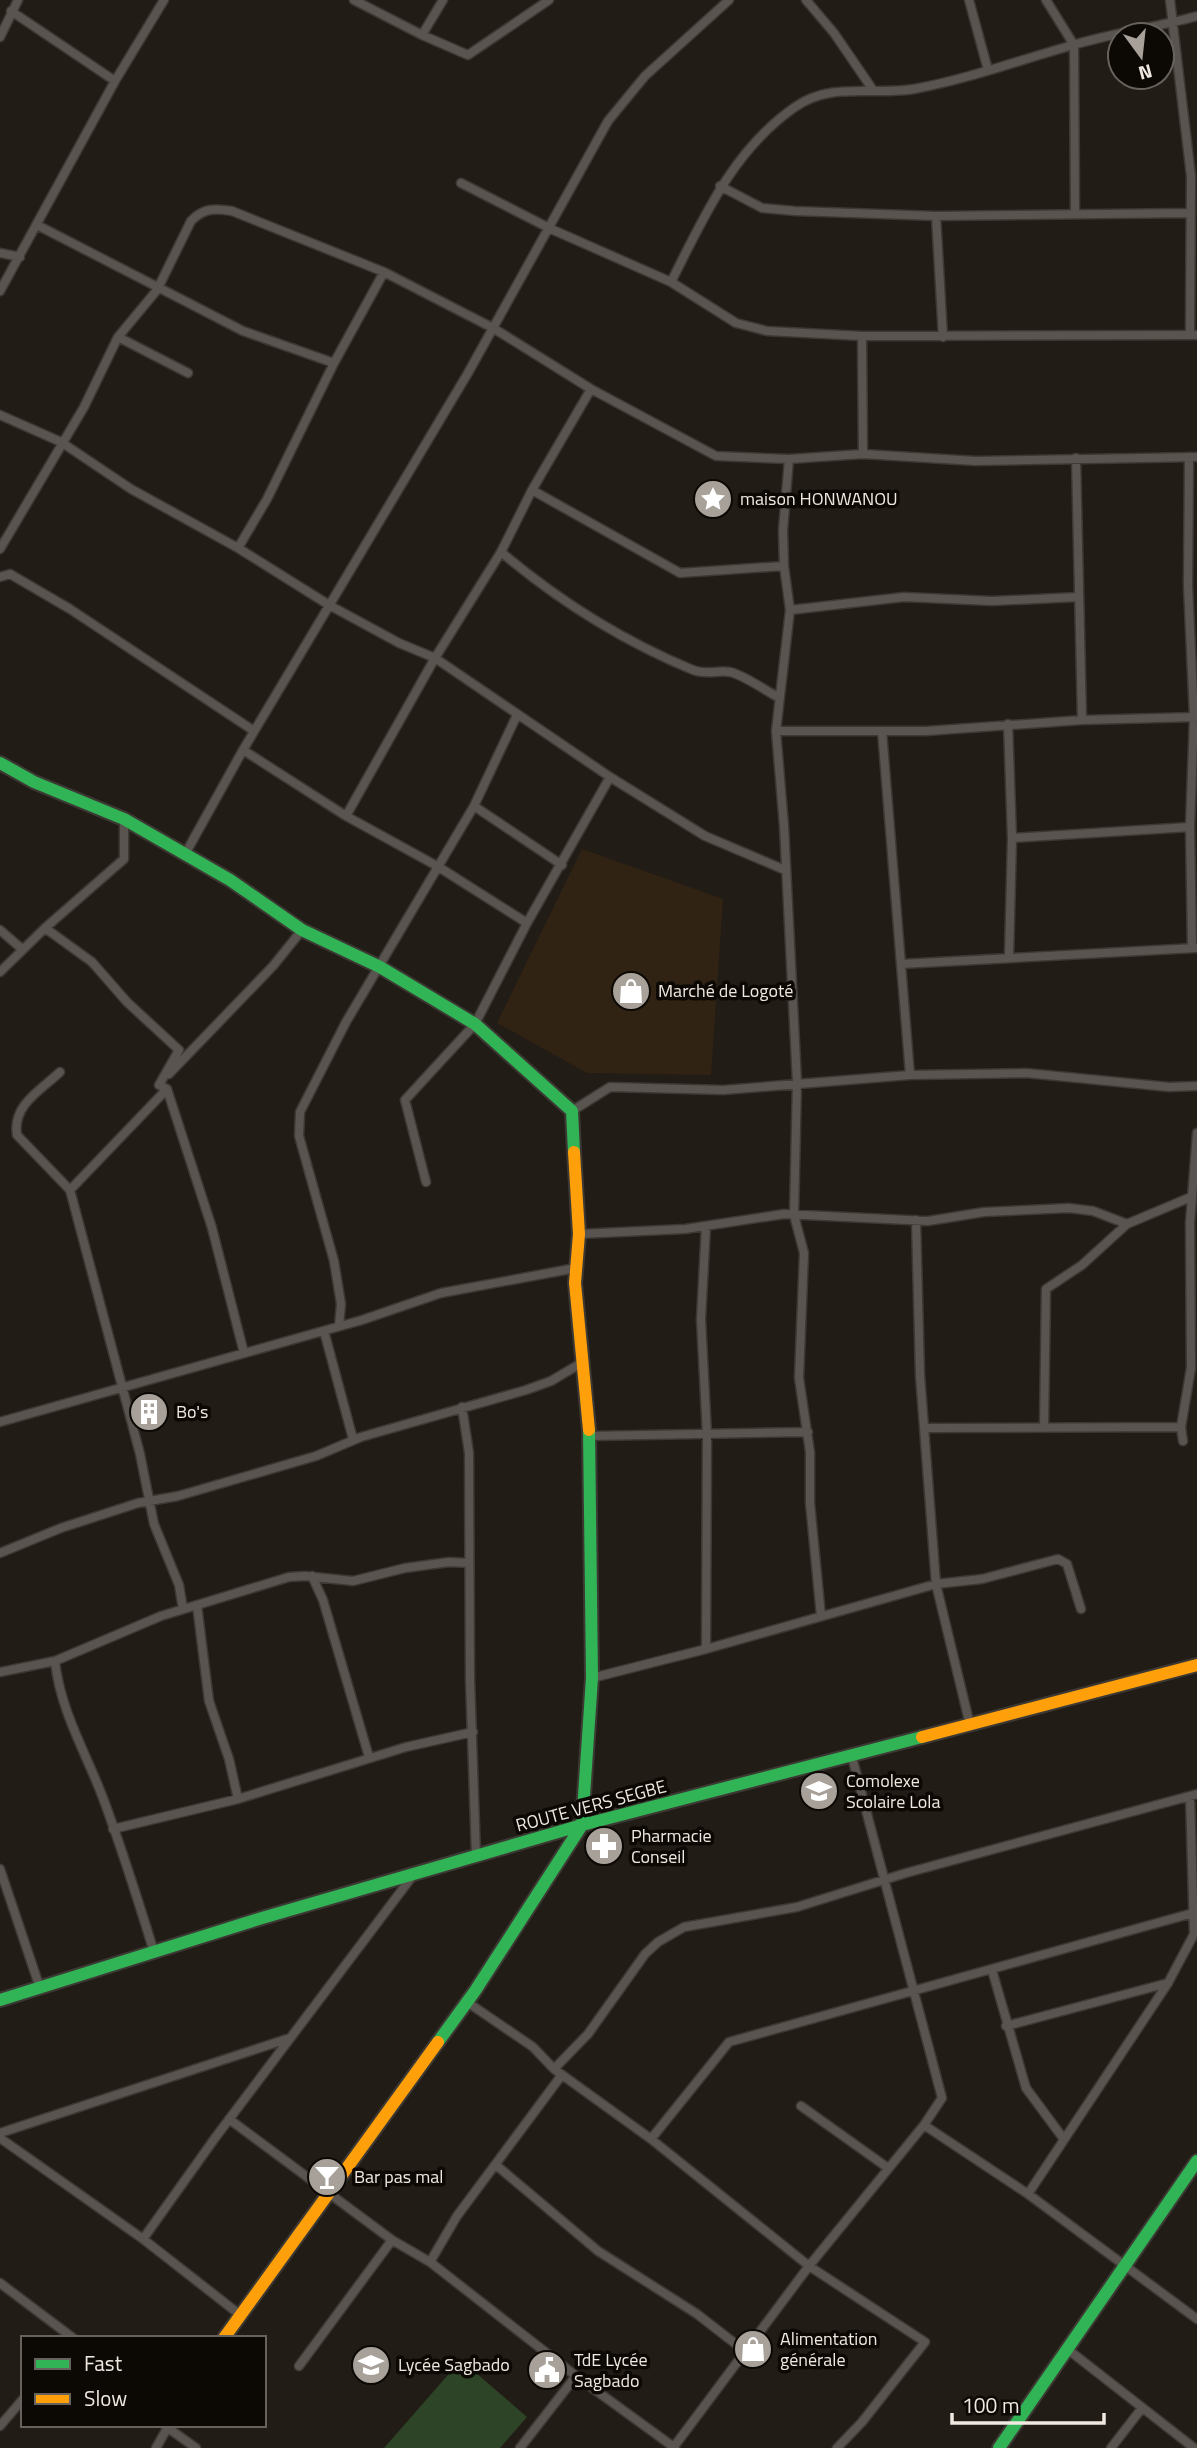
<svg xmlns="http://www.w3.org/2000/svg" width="1197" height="2448" font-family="'Titillium Web',sans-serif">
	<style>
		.built { fill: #312313 }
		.green { fill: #2d4426 }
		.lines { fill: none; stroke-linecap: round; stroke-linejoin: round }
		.street-casing { stroke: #3c3833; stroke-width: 11 }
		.fast-casing { stroke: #3c3833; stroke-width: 16 }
		.slow-casing { stroke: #3c3833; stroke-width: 16 }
		.street { stroke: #59544f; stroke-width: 8 }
		.fast { stroke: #30b455; stroke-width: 12 }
		.slow { stroke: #ff9f0a; stroke-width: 12 }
		.labels { text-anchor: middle; stroke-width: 7; stroke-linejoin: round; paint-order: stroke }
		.poi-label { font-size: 18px; fill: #f0e9e1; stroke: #0c0804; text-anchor: start }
		.street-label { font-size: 18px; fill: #f0e9e1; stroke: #0c0804 }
	</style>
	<rect width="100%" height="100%" fill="#221c16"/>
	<path class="built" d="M582 849 723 899 711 1075 587 1073 497 1023Z"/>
	<path class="green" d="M461 2360 527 2417 500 2448H384Z"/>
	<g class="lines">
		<defs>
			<path id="street" d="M354 0 422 35 468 55 549 0
				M806 0 834 33 873 90
				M969 0 988 70
				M1046 0 1074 45 1075 213
				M1170 0 1191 176 1190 335
				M11 11 115 81
				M422 35 443 0
				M0 37 18 0
				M461 183 551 229 671 282 736 323 767 331 862 336 1197 335
				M720 186 762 208 795 211 936 216 1190 213
				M936 216 943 337
				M37 225 243 331 334 363 384 272
				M0 253 20 257
				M671 282C704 217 733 150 795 107 832 81 874 96 914 89 968 79 1020 60 1073 45 1114 33 1156 27 1197 16
				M0 291 115 81 164 0
				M862 336 863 454
				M118 337 188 373
				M0 415 61 442 131 489 238 548 329 605 399 643 435 658 610 777 705 836 785 870
				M1189 457 1188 586 1194 717 1190 827 1192 948
				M1076 458 1082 720
				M532 490 680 573 784 566
				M238 548 267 499 334 363
				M0 549 84 407 118 337 157 290 191 221C203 208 215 208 232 211L384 272 493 328 591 389 716 456 789 459
				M501 552C559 601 623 641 693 670 705 675 718 670 730 672 746 676 764 690 778 697
				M0 577 10 574 70 609 254 731
				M790 610 904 597 992 601 1078 597
				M1008 724 1012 838 1009 956
				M776 731H926L1082 720 1197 717
				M882 731 910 1075
				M243 750 346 816 437 866 527 923
				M474 806 562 865
				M346 816 435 658 501 552 532 490 591 389
				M1012 838 1190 827
				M184 856 243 750 468 373 608 121 645 76 729 0
				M45 928 92 962 127 1002 179 1050 159 1085
				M0 930 22 949
				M901 964 1195 948
				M0 972 45 928 124 859V819
				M60 1072C41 1090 12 1105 17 1135L70 1190
				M169 1074 273 966 302 930
				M159 1085 167 1089 70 1190 140 1454 154 1524 179 1585 183 1609
				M167 1089 212 1228 244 1353
				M572 1111 610 1087 723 1090 910 1075 1026 1073 1169 1087 1197 1086
				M426 1182 405 1100 475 1024 527 923 610 777
				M916 1220 920 1375 936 1584 970 1725
				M579 1234 685 1229 784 1214 928 1221 984 1212 1069 1208 1093 1211 1127 1224
				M339 1326 341 1304 334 1261 299 1136 300 1112 346 1022 474 806 517 715
				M324 1331 353 1439
				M462 1407 469 1453 470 1679 476 1855
				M0 1422 362 1320 441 1293 576 1268
				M925 1428 1181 1427
				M1044 1428 1046 1289 1082 1265 1127 1224 1191 1197
				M590 1436 808 1432
				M1183 1441 1181 1427 1191 1368 1190 1223 1197 1133
				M0 1553 61 1528 138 1503 178 1496 316 1456 361 1437 526 1390 551 1381 583 1362
				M312 1576 323 1600 369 1757
				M197 1605 209 1701 229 1759 238 1799
				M821 1616 810 1503V1452L799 1378 804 1253 794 1215 797 1082 784 826 776 731 790 610 784 566 783 530 789 459 863 454 976 461 1197 457
				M706 1649 707 1435 701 1319 706 1226
				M55 1661C60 1710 86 1753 103 1798 122 1849 138 1900 154 1952
				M0 1672 55 1661 161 1616 289 1577 305 1576 353 1581 405 1568 449 1562 469 1563
				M592 1678 706 1649 936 1584 982 1579 1058 1559 1067 1564 1081 1609
				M113 1829 238 1799 406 1747 473 1732
				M0 1869 40 1988
				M992 1970 1026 2088 1063 2138
				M467 2002 533 2047 554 2069
				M1006 2026 1168 1983
				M801 2106 888 2168
				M229 2119 392 2240 430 2262 576 2376 675 2448
				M924 2125 1028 2194 1197 2319
				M0 2133 290 2038
				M0 2138 143 2239 239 2314
				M651 2139 729 2042 1193 1913
				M496 2165 598 2251 697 2314 746 2352
				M1028 2194 1168 1983 1194 1934 1190 1796
				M143 2239 215 2138 414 1874
				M430 2262 457 2216 561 2076
				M0 2283 73 2338
				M1066 2348 1194 2448
				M299 2366 392 2240
				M0 2426 23 2399
				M168 2428 196 2448
				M156 2448 169 2425
				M520 2448 576 2376
				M673 2448 809 2266 924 2125 942 2098 852 1757
				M837 2448 862 2422 925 2342 809 2266 651 2139 554 2069 588 2034 645 1954 658 1942 684 1927 797 1907 906 1873 1197 1794
				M1111 2448 1142 2408"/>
			<path id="fast" d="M0 763 34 782 124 819 230 880 302 930 380 967 475 1024 572 1111 574 1152
				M0 2000 262 1918 582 1825 922 1737
				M438 2042 475 1991 582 1825 592 1678 589 1430
				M999 2448 1197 2161"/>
			<path id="slow" d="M574 1152 579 1234 575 1283 589 1430
				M922 1737 1197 1665
				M224 2338 438 2042"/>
		</defs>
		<use href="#street" class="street-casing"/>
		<use href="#fast" class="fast-casing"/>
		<use href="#slow" class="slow-casing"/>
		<use href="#street" class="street"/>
		<use href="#fast" class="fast"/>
		<use href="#slow" class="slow"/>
	</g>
	<defs>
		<symbol id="sight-disc" viewBox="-11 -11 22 22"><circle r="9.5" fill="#a8a19a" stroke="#0c0804"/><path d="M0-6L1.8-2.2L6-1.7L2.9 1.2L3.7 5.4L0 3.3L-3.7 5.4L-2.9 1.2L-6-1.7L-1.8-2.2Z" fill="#fff"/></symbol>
		<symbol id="shop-disc" viewBox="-11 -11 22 22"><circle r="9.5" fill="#a8a19a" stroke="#0c0804"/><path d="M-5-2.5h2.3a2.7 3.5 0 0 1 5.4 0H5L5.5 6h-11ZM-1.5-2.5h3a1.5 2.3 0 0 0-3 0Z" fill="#fff"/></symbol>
		<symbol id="building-disc" viewBox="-11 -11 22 22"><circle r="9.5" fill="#a8a19a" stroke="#0c0804"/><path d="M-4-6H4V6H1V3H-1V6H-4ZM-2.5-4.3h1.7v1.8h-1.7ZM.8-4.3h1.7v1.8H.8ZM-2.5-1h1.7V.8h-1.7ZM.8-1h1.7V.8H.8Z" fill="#fff"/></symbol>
		<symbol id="school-disc" viewBox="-11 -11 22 22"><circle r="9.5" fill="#a8a19a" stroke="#0c0804"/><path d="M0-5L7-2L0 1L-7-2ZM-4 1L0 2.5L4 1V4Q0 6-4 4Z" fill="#fff"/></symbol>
		<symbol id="pharmacy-disc" viewBox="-11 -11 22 22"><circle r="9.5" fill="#a8a19a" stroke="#0c0804"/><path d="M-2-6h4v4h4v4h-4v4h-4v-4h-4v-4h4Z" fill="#fff"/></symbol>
		<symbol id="bar-disc" viewBox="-11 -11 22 22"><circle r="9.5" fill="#a8a19a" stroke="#0c0804"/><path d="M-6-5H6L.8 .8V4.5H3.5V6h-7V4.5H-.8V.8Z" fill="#fff"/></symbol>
		<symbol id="civic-disc" viewBox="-11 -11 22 22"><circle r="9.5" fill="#a8a19a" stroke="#0c0804"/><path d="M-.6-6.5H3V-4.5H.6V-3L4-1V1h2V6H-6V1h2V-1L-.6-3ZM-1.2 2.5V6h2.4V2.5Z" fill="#fff"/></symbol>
	</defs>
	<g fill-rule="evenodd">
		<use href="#sight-disc" x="691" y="477" width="44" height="44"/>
		<use href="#shop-disc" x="609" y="969" width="44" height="44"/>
		<use href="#building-disc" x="127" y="1390" width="44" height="44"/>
		<use href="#school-disc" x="797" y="1769" width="44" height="44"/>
		<use href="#pharmacy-disc" x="582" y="1824" width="44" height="44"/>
		<use href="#bar-disc" x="305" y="2155" width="44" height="44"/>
		<use href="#shop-disc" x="731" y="2327" width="44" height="44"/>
		<use href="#school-disc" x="349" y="2343" width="44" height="44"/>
		<use href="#civic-disc" x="525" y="2348" width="44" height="44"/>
	</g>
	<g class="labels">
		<g class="poi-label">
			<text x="740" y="505">maison HONWANOU</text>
			<text x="658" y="997">Marché de Logoté</text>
			<text x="176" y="1418">Bo's</text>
			<text x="846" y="1787">Comolexe<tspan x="846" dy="21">Scolaire Lola</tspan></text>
			<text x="631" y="1842">Pharmacie<tspan x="631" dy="21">Conseil</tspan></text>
			<text x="354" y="2183">Bar pas mal</text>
			<text x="780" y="2345">Alimentation<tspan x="780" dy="21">générale</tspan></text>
			<text x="574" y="2366">TdE Lycée<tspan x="574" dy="21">Sagbado</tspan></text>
			<text x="398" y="2371">Lycée Sagbado</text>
		</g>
		<g class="street-label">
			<text transform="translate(591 1806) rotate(-15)" y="6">ROUTE VERS SEGBE</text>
		</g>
	</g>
	<rect x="21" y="2336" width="245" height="91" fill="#0c0804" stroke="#67625c" stroke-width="2"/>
	<rect x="35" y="2359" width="35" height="10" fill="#30b455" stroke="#67625c" stroke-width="2"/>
	<text x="84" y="2371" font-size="21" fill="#f0e9e1">Fast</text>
	<rect x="35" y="2394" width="35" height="10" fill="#ff9f0a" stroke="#67625c" stroke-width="2"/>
	<text x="84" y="2406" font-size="21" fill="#f0e9e1">Slow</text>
	<g transform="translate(1141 56) rotate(165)"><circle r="33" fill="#0c0804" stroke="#67625c" stroke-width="2"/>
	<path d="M0-5L12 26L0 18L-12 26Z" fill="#a8a19a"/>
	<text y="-10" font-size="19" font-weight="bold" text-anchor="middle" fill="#f0e9e1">N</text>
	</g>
	<path d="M952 2413v10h152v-10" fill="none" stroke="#f0e9e1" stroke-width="3.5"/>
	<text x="962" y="2413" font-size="21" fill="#f0e9e1" stroke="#0c0804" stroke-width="5" paint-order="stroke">100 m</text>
</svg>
